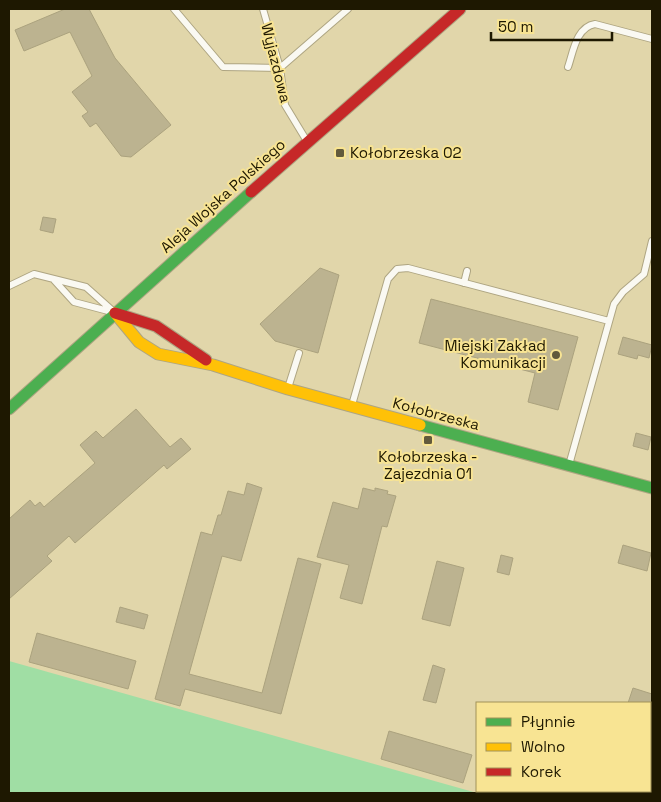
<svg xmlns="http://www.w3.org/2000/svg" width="661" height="802" font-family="'Space Grotesk',sans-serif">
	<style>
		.green { fill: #a0dea4 }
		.building { fill: #bcb390; stroke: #aba27e }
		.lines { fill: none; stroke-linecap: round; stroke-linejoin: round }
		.lane-casing { stroke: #aea582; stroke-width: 8 }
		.fast-casing { stroke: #aea582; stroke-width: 13 }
		.slow-casing { stroke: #aea582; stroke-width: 13 }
		.jam-casing { stroke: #aea582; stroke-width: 13 }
		.lane { stroke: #faf9f2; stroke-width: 6 }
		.fast { stroke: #4caf50; stroke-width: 11 }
		.slow { stroke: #ffc107; stroke-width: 11 }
		.jam { stroke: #c62828; stroke-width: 11 }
		.poi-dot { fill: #625a3c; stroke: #f8e493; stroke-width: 2 }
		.labels { text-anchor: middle; stroke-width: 4; stroke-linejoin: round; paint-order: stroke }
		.street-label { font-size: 15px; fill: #1e1801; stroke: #f8e493 }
		.poi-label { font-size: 15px; fill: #1e1801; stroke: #f8e493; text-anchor: start }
	</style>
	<rect width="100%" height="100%" fill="#e1d6aa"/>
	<path class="green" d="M9 661 477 793H9Z"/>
	<path class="building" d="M65 9H89L115 58 171 125 131 157 121 156 96 123 90 127 82 116 88 112 72 92 92 76 70 32 24 51 15 30Z
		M43 217 56 219 53 233 40 230Z
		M320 268 339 275 318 353 275 341 260 324Z
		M431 299 578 337 558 410 528 402 535 373 419 343Z
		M623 337 652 345 649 358 638 355 637 359 618 354Z
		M136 409 170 447 181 438 191 449 167 469 164 465 75 543 69 536 47 556 52 561 9 599V519L30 500 35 506 40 502 44 507 95 463 80 445 96 431 103 438Z
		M636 433 651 437 648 450 633 446Z
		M247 483 262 488 241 561 222 556 189 674 262 693 298 558 321 564 281 714 185 689 180 706 155 699 201 532 212 535 218 515H221L228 491 244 495Z
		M363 488 375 491V488L388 491 387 494 396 496 387 527 382 526 362 604 340 598 349 565 317 557 333 502 358 509Z
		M623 545 651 553 647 571 618 563Z
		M501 555 513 558 509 575 497 572Z
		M437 561 464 568 450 626 422 619Z
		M120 607 148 615 144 629 116 622Z
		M37 633 136 661 128 689 29 662Z
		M433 665 445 669 436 703 423 700Z
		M633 688 652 694V703H628Z
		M389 731 472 755 463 783 381 759Z"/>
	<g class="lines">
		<defs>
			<path id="lane" d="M174 9 223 67 280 68
				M263 9 280 68 285 105 305 138
				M568 67C573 53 576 27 595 24L652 39
				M280 68 348 9
				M54 280 74 302 112 312
				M464 283 467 271
				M9 286 34 274 86 287 114 312
				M288 388 299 353
				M352 405 388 279 397 269 408 268 609 321
				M569 465 614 304 623 292 644 274 652 241"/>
			<path id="fast" d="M9 409 251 192
				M420 425 652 488"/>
			<path id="slow" d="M115 313 139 342 158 354 213 365 288 389 420 425"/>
			<path id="jam" d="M251 192 460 9
				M115 313 156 326 206 360"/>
		</defs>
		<use href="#lane" class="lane-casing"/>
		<use href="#fast" class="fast-casing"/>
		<use href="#slow" class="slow-casing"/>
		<use href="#jam" class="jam-casing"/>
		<use href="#lane" class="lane"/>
		<use href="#fast" class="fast"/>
		<use href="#slow" class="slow"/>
		<use href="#jam" class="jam"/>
	</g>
	<g class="poi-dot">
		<rect x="335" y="148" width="10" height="10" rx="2.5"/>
		<circle cx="556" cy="355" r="5"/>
		<rect x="423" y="435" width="10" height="10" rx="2.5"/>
	</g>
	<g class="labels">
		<g class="street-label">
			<text transform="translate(276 63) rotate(76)" y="5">Wyjazdowa</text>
			<text transform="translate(223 196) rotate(-42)" y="5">Aleja Wojska Polskiego</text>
			<text transform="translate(436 414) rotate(15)" y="5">Kołobrzeska</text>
		</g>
		<g class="poi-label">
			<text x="350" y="158">Kołobrzeska 02</text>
			<text x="546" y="351" text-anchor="end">Miejski Zakład<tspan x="546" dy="17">Komunikacji</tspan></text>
			<text x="428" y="462" text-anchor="middle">Kołobrzeska -<tspan x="428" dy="17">Zajezdnia 01</tspan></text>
		</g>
	</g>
	<rect width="661" height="802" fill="none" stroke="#1e1801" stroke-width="20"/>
	<rect x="476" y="702" width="175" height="90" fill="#f8e493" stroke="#a19259"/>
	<rect x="486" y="718" width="25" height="8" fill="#4caf50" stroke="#a19259"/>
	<text x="521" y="727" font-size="15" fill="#1e1801">Płynnie</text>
	<rect x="486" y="743" width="25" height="8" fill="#ffc107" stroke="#a19259"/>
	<text x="521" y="752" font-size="15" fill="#1e1801">Wolno</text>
	<rect x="486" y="768" width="25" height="8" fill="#c62828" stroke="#a19259"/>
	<text x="521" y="777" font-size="15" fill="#1e1801">Korek</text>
	<path d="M491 32v8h121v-8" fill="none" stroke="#1e1801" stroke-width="2.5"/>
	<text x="498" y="32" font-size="15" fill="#1e1801" stroke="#f8e493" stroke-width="4" paint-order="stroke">50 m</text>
</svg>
